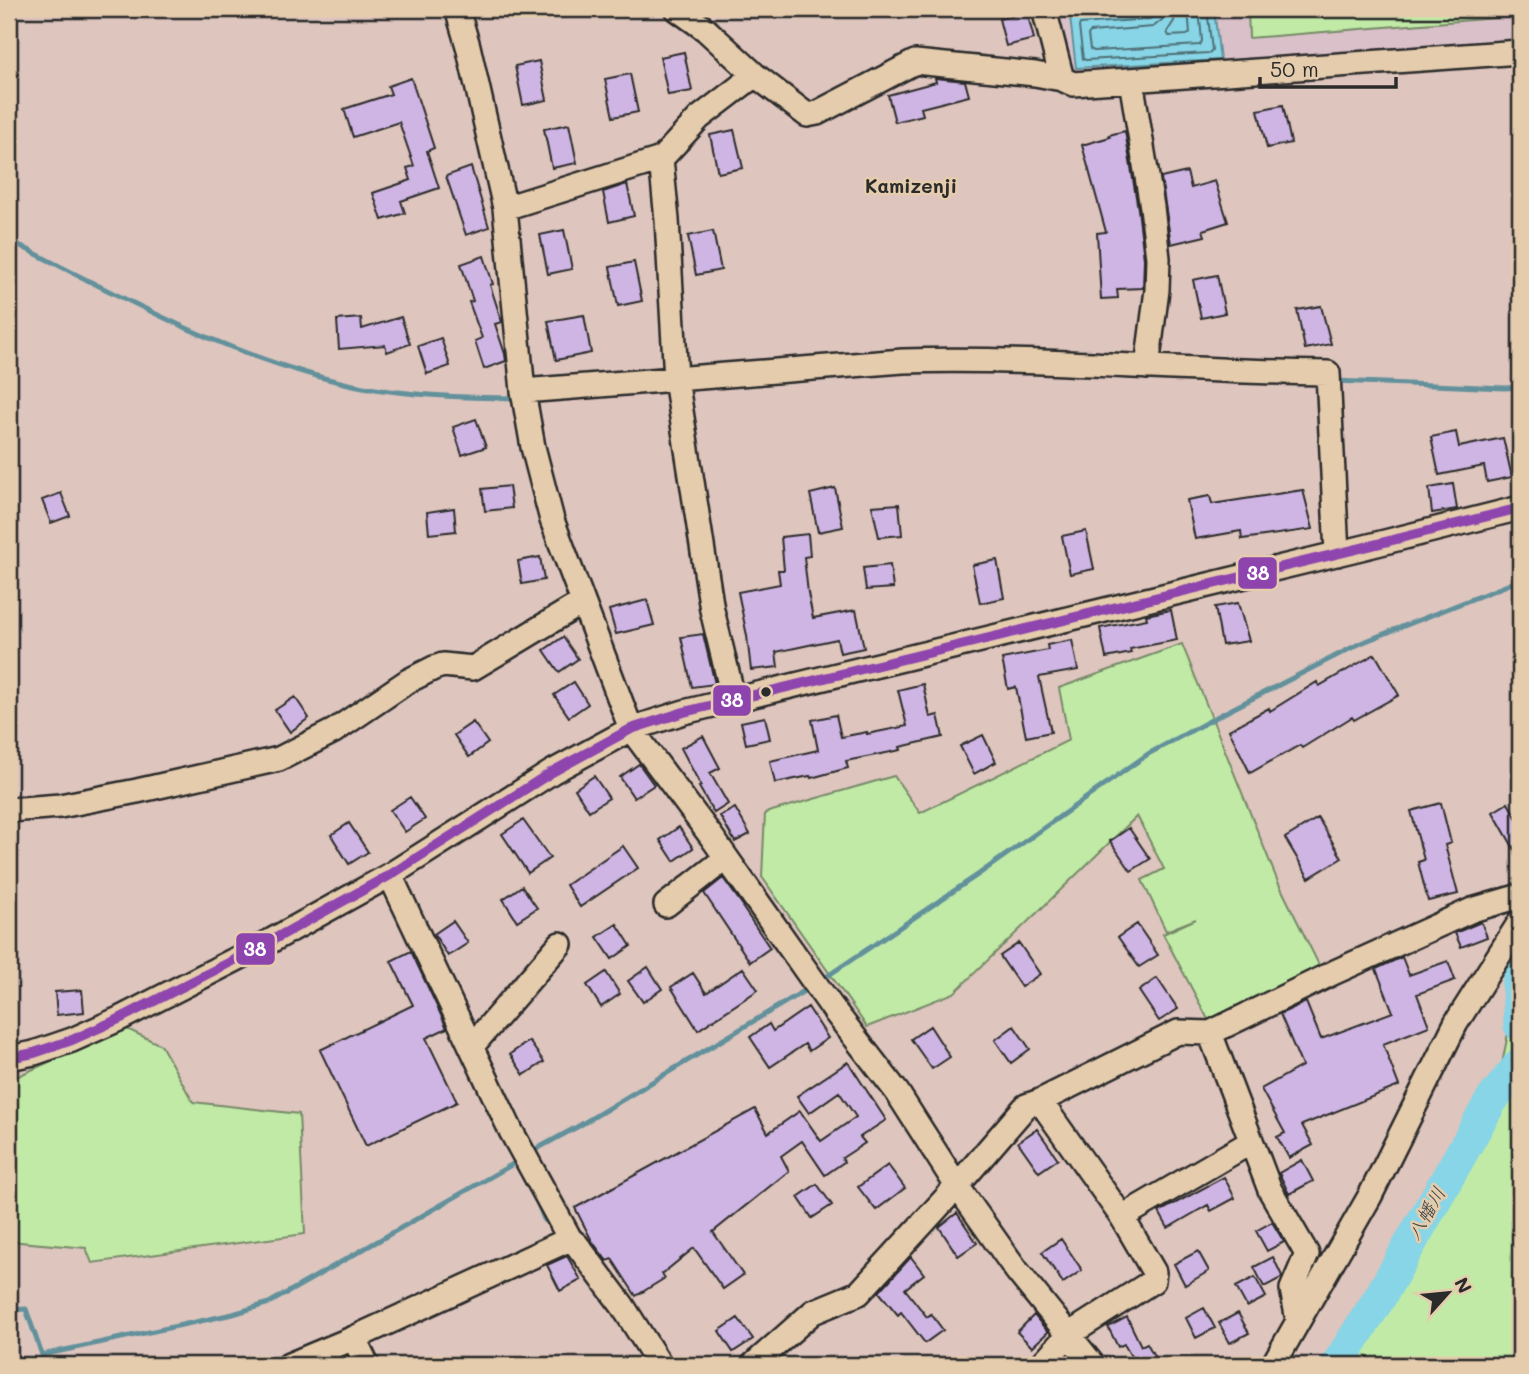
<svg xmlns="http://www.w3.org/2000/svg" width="1529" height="1374" font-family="Mali,'Klee One',sans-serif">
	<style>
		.built { fill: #dac0c9 }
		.green { fill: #c1eaa6; stroke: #768a68; stroke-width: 2 }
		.water { fill: #87d5e6; stroke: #62919b; stroke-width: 2 }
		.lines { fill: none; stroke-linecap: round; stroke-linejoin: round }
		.shore { stroke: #506f76; stroke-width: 2 }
		.stream { stroke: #62919b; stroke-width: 5 }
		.river { stroke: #87d5e6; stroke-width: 33 }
		.building { fill: #cfb5e4; stroke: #2b2b2b; stroke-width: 2 }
		.minor-casing { stroke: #2b2b2b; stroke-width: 28 }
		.minor { stroke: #e5ccad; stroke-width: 23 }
		.bus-1-casing { stroke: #e5ccad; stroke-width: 16 }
		.bus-1 { stroke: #8e44ad; stroke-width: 10 }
		.bus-dot { fill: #2b2b2b; stroke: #e5ccad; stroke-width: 2.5 }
		.labels { text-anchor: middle; stroke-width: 5; stroke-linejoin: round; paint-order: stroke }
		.neighbourhood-label { font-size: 19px; font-weight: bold; fill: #2b2b2b; stroke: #e5ccad }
		.water-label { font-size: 19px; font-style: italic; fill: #343c3e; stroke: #e5ccad }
		.line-badge { stroke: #e5ccad; stroke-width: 2.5 }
		.badge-label { font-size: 19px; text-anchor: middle; font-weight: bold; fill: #fff }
	</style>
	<rect width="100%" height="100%" fill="#dec5be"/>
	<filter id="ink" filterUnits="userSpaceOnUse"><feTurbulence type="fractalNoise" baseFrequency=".0143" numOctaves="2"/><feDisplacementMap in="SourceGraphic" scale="14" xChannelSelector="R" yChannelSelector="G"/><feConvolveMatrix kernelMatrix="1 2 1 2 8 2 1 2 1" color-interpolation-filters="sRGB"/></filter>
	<g filter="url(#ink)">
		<path class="built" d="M1054 9H1520V43L1076 74 1070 72Z"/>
		<path class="green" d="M1248 9H1520V16L1249 38Z
			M1182 644 1278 882 1320 967 1211 1025 1163 934 1196 919 1166 931 1142 880 1164 869 1137 816 954 993 867 1027 762 877 765 813 894 776 920 813 1069 740 1059 688Z
			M1520 990V1356L1512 1365H1354L1488 1137 1509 1028Z
			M125 1028 161 1045 193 1102 299 1114 305 1234 92 1263 86 1248 9 1241V1080Z"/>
		<path class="water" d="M1214 9 1220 60 1076 68 1070 17Z"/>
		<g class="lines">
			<path class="shore" d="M1156 9 1155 15 1150 19 1080 24 1079 27 1083 59 1086 60 1209 53 1212 50 1207 9
				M1165 9 1162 20 1153 27 1090 32 1088 35 1090 49 1094 51 1200 45 1202 41 1199 9
				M1176 9 1174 21 1167 32 1169 36 1187 35 1190 33 1188 9"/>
			<path class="stream" d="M9 240C121 297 239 363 363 387 414 396 466 398 518 398
				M1335 381 1505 388 1520 387
				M823 979 979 874 1148 754 1224 713 1361 643 1520 580
				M531 1152 577 1127 804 991
				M536 1199 544 1219 553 1230
				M9 1310 26 1309 42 1355 233 1314 269 1303 520 1160"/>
			<path class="river" d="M1520 975 1518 984 1520 1025
				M1337 1365 1380 1297 1491 1101 1520 1064"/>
		</g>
		<path class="building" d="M1027 12 1034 39 1006 46 999 19Z
			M684 52 692 91 668 95 660 57Z
			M539 61 547 100 523 105 515 66Z
			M630 74 638 112 613 117 605 79Z
			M411 78 434 148 427 151 439 188 401 201 405 213 382 220 373 193 411 180 407 168 414 166 399 122 353 137 344 109 391 94 388 86Z
			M935 78 965 81 969 96 921 108 923 115 895 122 888 95 936 82Z
			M1283 105 1291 143 1267 148 1258 110Z
			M569 124 577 163 552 168 544 129Z
			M734 130 743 168 718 173 710 135Z
			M1125 131 1138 209 1144 259 1143 288 1117 289 1118 298 1101 299 1097 233 1106 232 1082 145 1110 137 1109 135Z
			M471 167 489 227 466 235 446 176Z
			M1187 172 1191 188 1215 181 1228 222 1203 230 1205 236 1171 244 1161 178Z
			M627 184 634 216 609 222 603 192Z
			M564 230 572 269 548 274 540 235Z
			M713 231 721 270 696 275 688 236Z
			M484 256 493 284 490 285 502 322 495 324 505 354 506 361 484 369 475 341 482 338 469 302 473 301 461 264Z
			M634 262 642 301 618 306 610 267Z
			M1217 275 1225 313 1201 318 1193 280Z
			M1321 306 1331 344 1305 349 1297 310Z
			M584 315 591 353 556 360 548 321Z
			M401 317 410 344 387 352 385 345 339 349 337 320 361 318 362 329Z
			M441 338 450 366 427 374 418 346Z
			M476 419 486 447 462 455 453 427Z
			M1456 432 1459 447 1503 438 1512 477 1487 482 1484 466 1439 475 1431 437Z
			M1453 484 1457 509 1432 513 1429 488Z
			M509 486 512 508 485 511 482 489Z
			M835 488 843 527 818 532 810 494Z
			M1303 490 1313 529 1242 539 1241 531 1195 539 1187 500 1210 496 1212 504Z
			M61 493 70 516 51 523 42 500Z
			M899 504 902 535 879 537 872 506Z
			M454 508 456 531 429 534 427 512Z
			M1086 531 1094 569 1070 574 1062 536Z
			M808 534 810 556 804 557 808 593 813 618 856 610 864 648 840 653 837 639 776 652 778 667 751 670 747 636 738 592 780 584 778 570H784L781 537Z
			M540 557 544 580 522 584 518 561Z
			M997 560 1004 598 980 603 972 565Z
			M890 565 893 588 866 590 863 568Z
			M647 600 654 625 616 634 609 610Z
			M1238 603 1249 641 1222 645 1215 607Z
			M1171 610 1177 640 1130 649 1131 653 1106 658 1100 628 1147 619 1146 615Z
			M703 634 715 684 692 687 681 637Z
			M563 637 578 659 559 672 544 650Z
			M1072 640 1078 670 1039 677 1051 732 1026 737 1016 687 1008 689 1002 659 1048 650 1047 645Z
			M1375 654 1399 695 1354 720 1352 717 1302 748 1300 745 1250 773 1229 730 1269 708 1270 711 1317 682 1319 686Z
			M574 682 588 704 569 717 554 695Z
			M923 684 930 717 938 715 943 737 900 747 901 750 846 761 848 768 811 778 810 776 775 783 770 761 818 750 812 720 836 715 841 737 867 732V734L907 726 898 690Z
			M295 697 309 718 290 732 275 710Z
			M765 717 770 739 746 744 741 722Z
			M473 722 488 743 469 757 454 735Z
			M983 735 996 762 974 774 960 746Z
			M703 736 720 768 710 773 728 804 714 813 699 787 701 786 681 748Z
			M639 764 654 785 634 798 620 777Z
			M594 776 609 798 589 811 575 789Z
			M410 797 425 819 405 832 390 810Z
			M1441 803 1451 843 1445 845 1458 894 1428 901 1418 862 1424 860 1411 811Z
			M1508 803 1520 824V859L1493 812Z
			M735 808 750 834 735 842 720 816Z
			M1318 818 1342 858 1309 878 1285 838Z
			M523 820 550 858 528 873 502 834Z
			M349 823 368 852 349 864 331 835Z
			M679 827 693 848 674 861 660 840Z
			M1129 828 1150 859 1131 871 1110 841Z
			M623 846 638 868 580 907 566 885Z
			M723 878 744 907 743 908 770 948 750 962 704 893Z
			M522 886 537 908 517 921 503 899Z
			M453 921 468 943 448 956 434 934Z
			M1481 922 1487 937 1461 947 1455 933Z
			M617 924 631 946 612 959 597 937Z
			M1137 924 1158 955 1139 967 1118 937Z
			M1019 943 1040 974 1021 987 1000 956Z
			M411 951 447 1028 426 1038 457 1102 366 1146 320 1050 413 1005 391 961Z
			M1402 957 1409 975 1448 961 1455 980 1417 994 1429 1026 1383 1044 1399 1086 1302 1125 1313 1145 1289 1158 1277 1137 1285 1133 1261 1089 1302 1066 1280 1014 1306 1002 1321 1039 1393 1012 1376 969Z
			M648 967 662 989 643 1002 628 981Z
			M743 968 758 990 698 1030 671 987 693 973 706 993Z
			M606 972 620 994 601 1007 587 985Z
			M1157 978 1178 1009 1159 1021 1139 991Z
			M82 990 84 1012 57 1015 55 992Z
			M808 1007 828 1038 809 1051 805 1044 770 1067 750 1037 769 1024 773 1031Z
			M930 1026 950 1057 932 1069 911 1039Z
			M1014 1026 1030 1049 1011 1063 995 1040Z
			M529 1041 544 1062 524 1075 510 1054Z
			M848 1062 886 1120 860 1137 865 1143 842 1158 844 1162 825 1175 802 1141 781 1156 789 1171 713 1232 743 1275 723 1289 694 1248 662 1274 665 1278 636 1296 612 1259 607 1261 592 1241 575 1208 755 1109 768 1133 800 1111 821 1141 856 1117 839 1092 809 1113 797 1096Z
			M1037 1129 1058 1159 1039 1172 1018 1142Z
			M1302 1160 1313 1181 1289 1194 1279 1173Z
			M888 1165 905 1188 876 1210 858 1187Z
			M1224 1177 1235 1198 1211 1211 1208 1205 1168 1228 1159 1212Z
			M817 1184 832 1205 812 1218 798 1197Z
			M957 1213 977 1243 958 1256 939 1227Z
			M1272 1222 1284 1242 1267 1251 1256 1231Z
			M1061 1239 1082 1270 1063 1283 1042 1252Z
			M1198 1251 1209 1271 1185 1285 1174 1264Z
			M567 1256 581 1280 560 1291 547 1265Z
			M911 1257 924 1274 905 1289 927 1317 931 1314 943 1330 925 1343 901 1312 898 1315 879 1292Z
			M1273 1257 1282 1276 1281 1278 1264 1287 1254 1267Z
			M1255 1277 1266 1297 1247 1307 1236 1287Z
			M1204 1308 1215 1328 1196 1338 1186 1318Z
			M1238 1313 1249 1333 1230 1343 1219 1323Z
			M1034 1315 1048 1332 1032 1347 1017 1332Z
			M1127 1317 1141 1346 1147 1343 1159 1365H1136L1124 1344 1118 1347 1108 1327Z
			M738 1318 753 1339 733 1352 719 1331Z"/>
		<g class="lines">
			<defs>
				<path id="minor" d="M457 9 468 46 505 208 523 391 533 447 552 520 631 729 711 836 836 1013 897 1092 957 1186 1017 1271 1093 1365
					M677 9 705 29 755 75 807 115 817 113 915 62 1035 74 1062 79
					M1044 9 1062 79 1073 84 1520 52
					M1131 80 1152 207 1158 258 1157 290 1147 367
					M661 159 667 220 676 379 712 610 734 701
					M505 208 661 159 699 118 755 75
					M523 391 903 361C1045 357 1186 372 1328 373L1337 554
					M9 810 60 806 137 791 279 759 334 731 408 681 434 668 443 665 473 668 583 602
					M390 875 511 1131 570 1239 577 1245 622 1305 660 1365
					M666 905 726 858
					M1210 1033 1270 1190 1307 1254 1292 1289 1298 1320
					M472 1046 560 944
					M9 1058 34 1053 72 1040 119 1019 258 948 390 875 552 772 631 729 684 712 1365 547 1520 508
					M1040 1101 1122 1217 1251 1142
					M354 1338 367 1365
					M289 1365 354 1338 570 1239
					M753 1365 813 1312 859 1293 957 1186 1026 1106 1040 1101 1178 1032 1210 1033 1335 972 1472 910 1520 896
					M1041 1365 1068 1335 1153 1281 1154 1272 1122 1217
					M1273 1365 1370 1196 1456 1023 1520 922"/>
			</defs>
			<use href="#minor" class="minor-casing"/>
			<use href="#minor" class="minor"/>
			<defs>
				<path id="bus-1" d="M9 1058 34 1053 72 1040 119 1019 258 948 390 875 552 772 631 729 684 712 1365 547 1520 508"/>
			</defs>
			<use href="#bus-1" class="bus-1-casing"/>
			<use href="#bus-1" class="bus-1"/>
		</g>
	</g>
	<circle class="bus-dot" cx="766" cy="692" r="6"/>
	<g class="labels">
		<g class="neighbourhood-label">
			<text x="911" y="193">Kamizenji</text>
		</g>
		<g class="water-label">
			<text transform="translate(1426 1213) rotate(-60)" y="7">八幡川</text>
		</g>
	</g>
	<g class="line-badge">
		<rect x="1237" y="556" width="41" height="34" rx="7" fill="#8e44ad"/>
		<rect x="712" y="684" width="40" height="33" rx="7" fill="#8e44ad"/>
		<rect x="235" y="932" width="41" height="34" rx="7" fill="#8e44ad"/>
	</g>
	<g class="badge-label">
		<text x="1258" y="580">38</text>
		<text x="732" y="707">38</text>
		<text x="255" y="956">38</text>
	</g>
	<rect width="1529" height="1374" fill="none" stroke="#e5ccad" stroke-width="35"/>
	<rect x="18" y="18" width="1494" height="1339" fill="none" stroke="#2b2b2b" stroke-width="2.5" filter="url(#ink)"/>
	<g transform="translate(1448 1293) rotate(63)" stroke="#e5ccad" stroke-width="5" paint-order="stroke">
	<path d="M0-5L12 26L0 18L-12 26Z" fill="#2b2b2b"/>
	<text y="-10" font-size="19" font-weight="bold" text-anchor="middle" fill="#2b2b2b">N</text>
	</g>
	<path d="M1260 77v10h136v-10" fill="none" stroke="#2b2b2b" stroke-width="3.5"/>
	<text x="1270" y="77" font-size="21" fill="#2b2b2b" stroke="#e5ccad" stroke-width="5" paint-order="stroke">50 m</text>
</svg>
